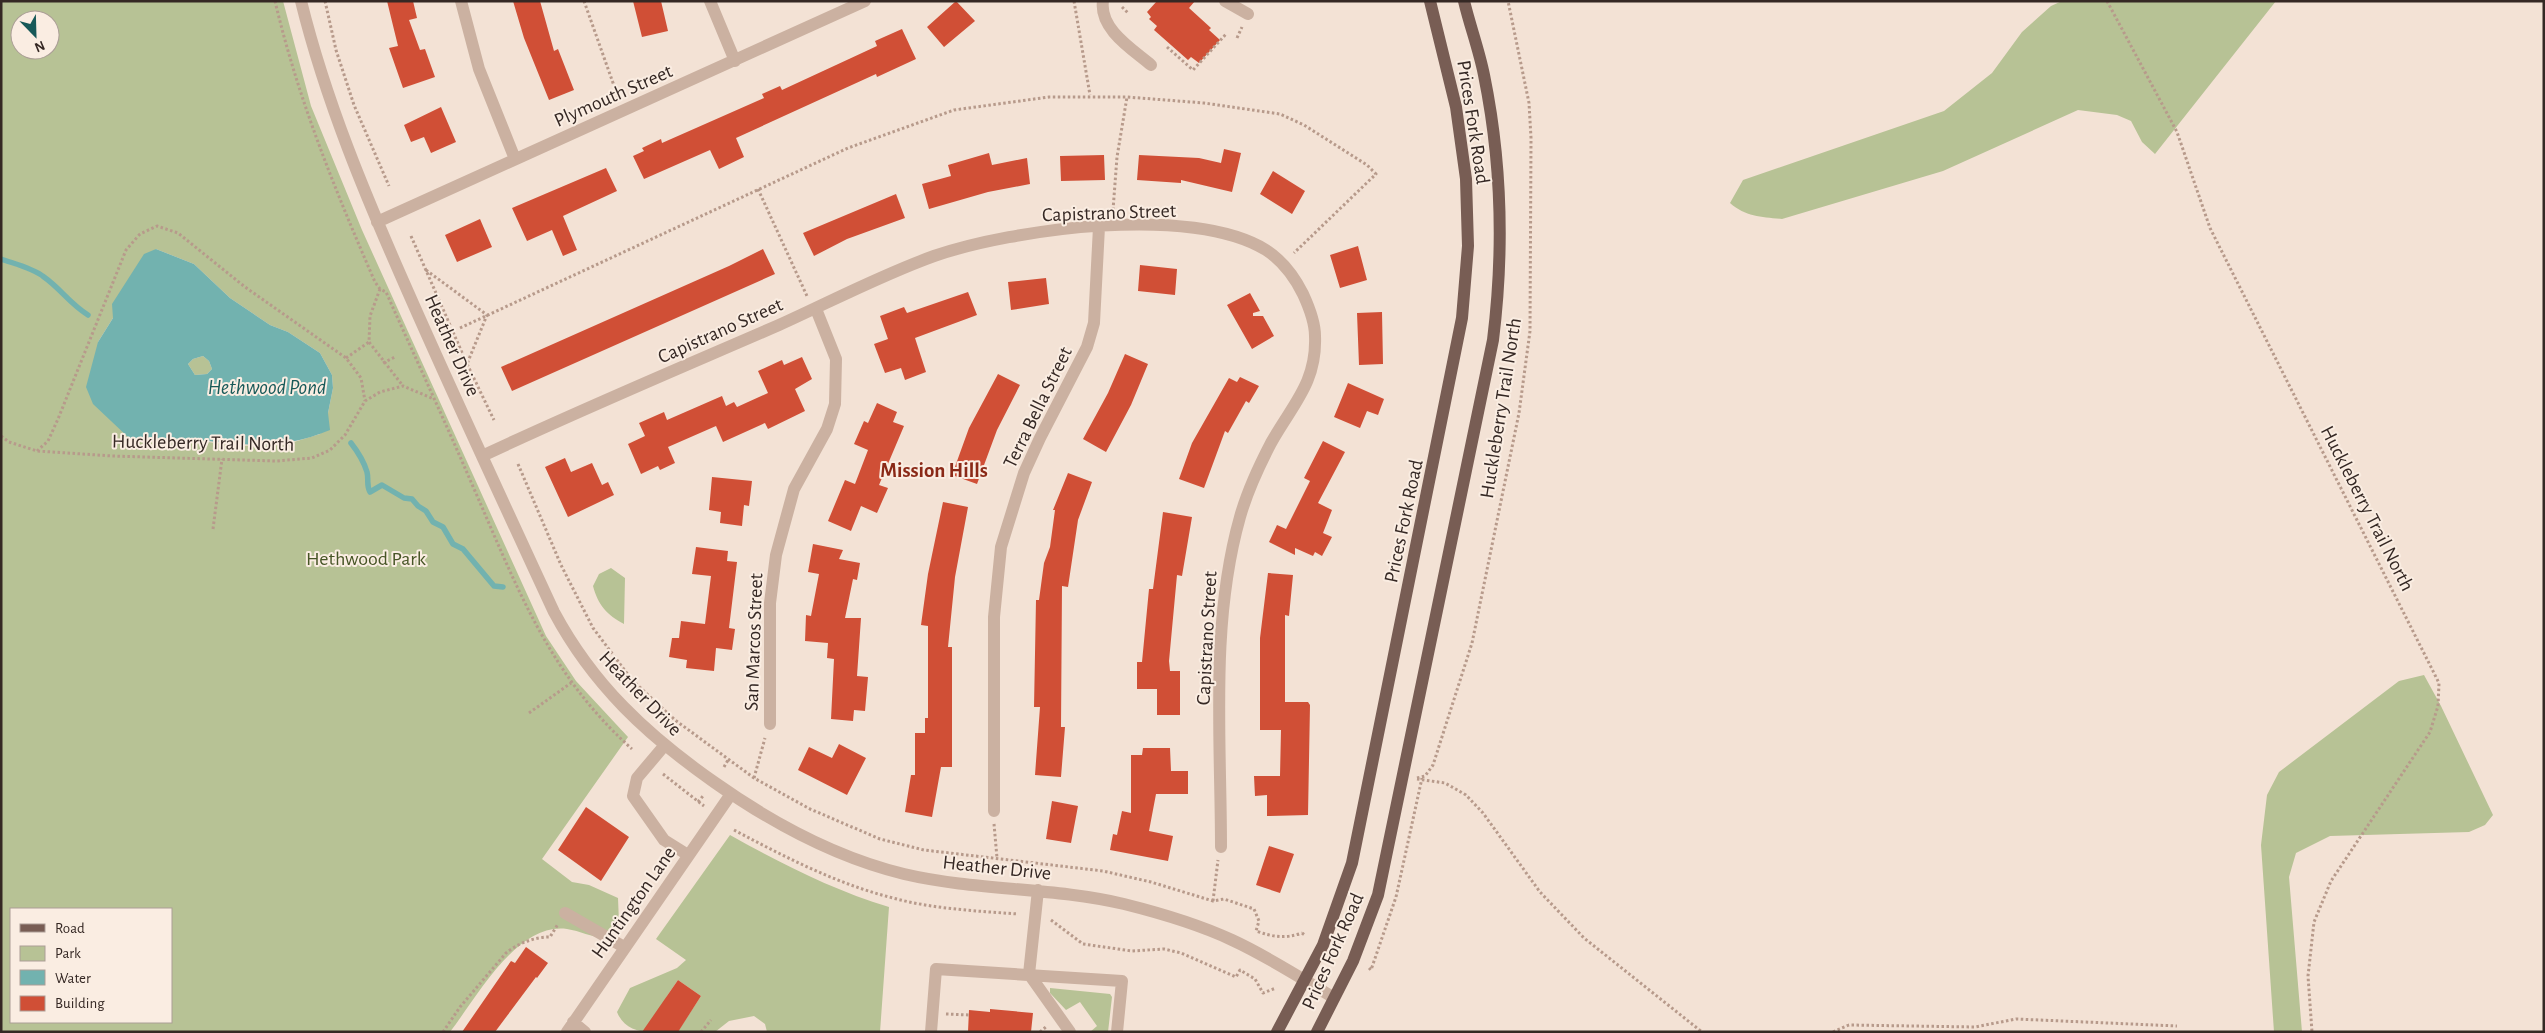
<svg xmlns="http://www.w3.org/2000/svg" width="2545" height="1033" font-family="'Alegreya Sans',sans-serif">
	<style>
		.green { fill: #b7c295; fill-rule: evenodd }
		.water { fill: #72b2af; fill-rule: evenodd }
		.lines { fill: none; stroke-linecap: round; stroke-linejoin: round }
		.stream { stroke: #72b2af; stroke-width: 5.5 }
		.building { fill: #d04f36 }
		.path { stroke: #b79a8b; stroke-width: 3; stroke-dasharray: 2.5 2.5; stroke-linecap: butt }
		.minor { stroke: #cbb1a1; stroke-width: 12 }
		.major { stroke: #785d54; stroke-width: 12 }
		.labels { text-anchor: middle; stroke-width: 4; stroke-linejoin: round; paint-order: stroke }
		.street-label { font-size: 20px; fill: #352824; stroke: #faede2 }
		.park-label { font-size: 20px; fill: #475526; stroke: #faede2 }
		.water-label { font-size: 21px; font-style: italic; fill: #175958; stroke: #faede2 }
		.neighbourhood-label { font-size: 21px; font-weight: bold; fill: #8a2917; stroke: #faede2 }
	</style>
	<rect width="100%" height="100%" fill="#f3e2d5"/>
	<path class="green" d="M1 1H283L311 106 362 230 546 636 576 681 628 737 542 859 572 882 589 885 618 898 619 923 605 938C591 937 580 931 567 929 517 922 477 997 450 1032H1ZM20 20H50V50H20ZM156 249 194 264 230 298 270 325 288 332 320 353 332 375 333 388 328 413 320 434 284 445 238 446 185 439 129 438 98 342ZM11 909H171V1022H11Z
		M2062 1H2276L2155 154 2142 142 2131 121 2117 115 2078 110 1943 171 1782 219C1762 217 1746 217 1730 203L1743 180 1944 111 1992 73 2022 32 2051 6Z
		M203 356 209 361 212 369 207 374 195 375 188 364 193 359Z
		M611 568 625 578 624 624C607 615 598 605 593 586L599 574Z
		M2424 675 2441 706 2493 815 2485 825 2469 832 2330 836 2296 853 2289 877 2302 1032H2274L2261 845 2267 795 2279 772 2399 681Z
		M730 835C782 864 833 890 889 907L880 1032H767L765 1024 754 1016 729 1021 715 1032H675L680 1028 701 996 678 980 667 996 651 1032C636 1032 623 1027 617 1012L630 988 677 968 686 960 656 939Z
		M1050 988 1110 994 1112 997 1108 1032H1090L1097 1026 1080 1002 1066 1010 1050 993Z"/>
	<path class="water" d="M156 249 194 264 230 298 270 325 288 332 320 353 332 375 333 388 328 413 330 430C278 452 241 444 187 439 168 438 148 438 129 438L93 404 86 387 98 342 113 318 112 304 144 254ZM203 356 209 361 212 369 207 374 195 375 188 364 193 359Z"/>
	<g class="lines">
		<path class="stream" d="M1 259C15 264 33 268 44 277 61 289 69 303 88 315
			M351 443C358 452 364 462 367 472 369 480 366 485 370 492L382 485 404 498 412 499 418 506 426 511 433 522 443 527 453 544 463 549 494 586 503 587"/>
	</g>
	<path class="building" d="M387 1H413L417 18 409 20 420 50 425 49 435 77 403 88 389 48 398 46Z
		M513 1H540L554 51 558 49 574 90 549 100 524 38Z
		M633 1H661L668 31 642 37Z
		M956 1 975 21 944 47 927 27Z
		M1157 1H1195L1189 8 1211 28 1209 30 1220 40 1199 63 1191 57 1188 60 1154 30 1157 26 1149 19 1151 17 1147 12Z
		M902 29 916 59 877 77 876 74 736 138 744 157 719 169 710 150 644 179 633 156 644 151 642 148 661 139 662 143 764 98 762 94 780 86 782 90 849 59 877 46 875 41Z
		M441 107 456 142 431 153 424 137 411 142 404 125Z
		M1224 149 1241 153 1232 192 1181 180V183L1137 180 1139 155 1199 158 1221 163Z
		M989 153 992 165 1027 158 1030 184 988 192 929 209 922 184 951 176 948 165Z
		M1104 155 1105 180 1061 181 1060 156Z
		M606 168 617 191 563 216 577 250 563 256 552 230 527 241 512 208Z
		M1273 171 1305 191 1292 214 1260 194Z
		M896 194 905 218 847 239 814 256 803 233Z
		M480 219 492 247 457 262 445 235Z
		M1358 246 1367 280 1340 288 1330 255Z
		M763 249 775 274 512 391 501 367 729 266Z
		M1140 265 1177 269 1175 295 1138 291Z
		M1046 278 1049 304 1011 310 1008 282Z
		M968 292 977 315 915 338 926 372 905 380 901 368 885 373 874 344 888 339 880 316 904 307 907 313Z
		M1250 293 1260 311 1253 313V316H1263L1274 336 1252 349 1227 305Z
		M1382 312 1383 364 1359 365 1357 313Z
		M1125 354 1148 364 1131 405 1106 452 1083 439 1108 393Z
		M802 357 812 379 795 389 805 411 768 429 765 423 723 442 716 426 668 447 675 463 660 470 658 466 641 474 628 444 645 436 639 423 664 412 667 420 722 396 726 406 734 402 737 407 768 393 758 371 782 360 784 365Z
		M998 374 1020 385 997 430 977 484 952 475 969 428Z
		M1240 377 1259 386 1249 403 1246 401 1228 433 1225 431 1204 488 1179 479 1192 443 1229 378 1237 382Z
		M1348 383 1384 399 1378 415 1367 411 1360 428 1334 417Z
		M877 403 897 412 893 422 904 426 879 485 888 488 877 513 861 506 851 531 828 521 845 480 855 484 868 450 854 444 864 421 868 423Z
		M1323 441 1345 452 1318 503 1332 510 1323 533 1332 537 1322 556 1315 552 1313 556 1295 548V555L1269 542 1277 525 1286 529 1310 481 1304 478Z
		M565 458 571 472 592 463 602 485 608 482 614 495 568 517 545 467Z
		M1068 473 1092 482 1078 520 1068 587 1062 586 1061 727H1065L1061 777 1035 775 1040 707H1034L1036 600H1039L1044 563 1050 547 1055 510H1053Z
		M712 477 752 481 749 506 744 505 742 526 720 523 721 512 709 510Z
		M943 502 968 507 955 577 948 647H952V767H941L932 817 905 812 911 775H915V733H925V718H928V626L921 625 928 574Z
		M1163 512 1192 517 1182 576 1177 575 1169 661 1170 671H1180V715H1157V689H1137V662H1142L1149 589H1153Z
		M813 544 843 550 839 559 860 563 857 580 853 579 845 618H861L857 676 868 677 865 711 854 710 853 721 831 719 834 659 827 658 828 643 805 641 806 615 811 616 819 574 808 572Z
		M696 547 728 551 727 561 737 562 729 628 735 629 732 650 716 648 714 671 686 668 687 660 669 657 672 638H679L681 621 705 624 711 576 692 574Z
		M1268 573 1293 575 1289 616 1285 615V702H1308L1310 705 1308 815 1267 816V795L1255 796 1254 776H1280L1281 730H1260V638Z
		M839 744 866 758 847 795 798 770 809 747 832 758Z
		M1143 748H1170L1171 771H1188V794H1156L1149 831 1173 836 1168 861 1110 850 1113 834 1117 835 1122 811 1131 813V755H1142Z
		M1052 801 1078 806 1071 843 1046 839Z
		M586 807 629 837 601 881 558 850Z
		M1269 846 1294 854 1280 893 1256 885Z
		M526 947 548 963 537 978 536 977 495 1032H462L511 961 515 963Z
		M678 980 701 996 678 1032H642Z
		M990 1009 1033 1013 1031 1032H968L969 1010 990 1012Z"/>
	<g class="lines">
		<path class="path" d="M275 1C298 99 335 190 375 282L380 289 386 292C414 355 444 419 471 482 516 584 547 673 632 749
			M325 1 336 50 354 105 389 186
			M584 1 618 97
			M1074 1 1090 95
			M2107 1 2177 132 2210 228 2439 683 2438 706 2430 732 2331 881 2314 922 2308 976 2312 1032
			M1122 7 1128 13
			M1237 38 1242 27
			M1167 47 1193 70 1227 33
			M758 189 807 296
			M1113 210 1117 157 1127 97
			M411 236 467 364 494 420
			M426 270 487 315 467 364
			M380 289 370 316 369 342 403 386
			M460 328 848 148 954 110 1049 97H1127L1204 103 1280 114 1304 125 1367 165 1376 174 1294 253
			M346 358 369 342
			M383 363 395 357
			M1 436 9 442 37 451 112 456 276 461 312 458 330 450 345 435 365 401 380 392 403 386 434 399
			M37 451 48 441 58 419 126 250 140 234 157 226 178 233 245 287 346 358 361 378 365 401
			M518 464 561 565 593 628 632 680 675 720 754 778 810 809 880 839 924 850 1103 871 1151 882 1213 901 1224 899 1254 909 1259 921 1256 931C1273 937 1285 939 1302 933
			M213 529 222 459
			M529 713 571 683
			M724 767 728 760
			M663 774 704 806
			M754 778 765 738
			M1417 778 1425 776 1433 765 1472 643 1519 413 1530 331 1531 138 1529 103 1508 1
			M1417 779 1445 783 1466 795 1483 813 1540 892 1584 938 1702 1032
			M698 802 703 796
			M994 824 997 858
			M734 830C785 857 837 884 893 898 933 909 977 911 1018 914
			M1213 901 1218 860
			M1051 920 1083 944 1132 951 1164 949 1181 953 1236 977 1240 970 1255 979 1263 993 1276 988
			M1302 933 1306 936
			M1369 968 1371 970 1396 897 1422 778
			M946 1014 969 1015
			M443 1032 460 1007 506 953C518 943 535 937 550 937L558 924
			M701 1032 711 1020
			M1040 1032 1047 1026
			M1833 1032 1849 1025 1975 1027 2016 1019 2177 1026"/>
		<path class="minor" d="M301 1C326 102 366 197 408 292 455 399 505 506 554 612 593 685 647 735 714 782 772 823 834 857 904 874 977 891 1052 887 1124 904 1160 913 1198 924 1232 940 1267 956 1301 978 1334 998
			M461 1 479 69 515 159
			M710 1 735 61
			M1103 1C1099 29 1132 49 1151 65
			M1225 1 1248 14
			M377 222 865 1
			M482 456C580 410 680 368 779 325 830 302 881 275 934 256 1013 229 1192 204 1266 250 1283 261 1294 276 1303 294 1309 307 1315 322 1315 336 1317 383 1292 405 1271 443 1259 466 1247 492 1240 517 1210 623 1221 738 1221 847
			M770 724V603L776 555 794 489 827 429 835 404 836 359 816 309
			M664 746 637 778 633 796 664 840 688 855
			M994 811V617L1001 547 1024 473 1040 438 1087 347 1094 323 1099 227
			M1038 890 1029 974 1070 1032
			M565 913 624 947
			M573 1022 585 1032
			M567 1032 731 794
			M931 1032 936 969 1122 981 1117 1032"/>
		<path class="major" d="M1277 1032 1323 945 1352 863 1462 318 1468 246 1466 179 1456 107 1430 1
			M1317 1032 1353 961 1378 895 1493 340C1504 251 1502 163 1484 75 1479 50 1470 26 1464 1"/>
	</g>
	<g class="labels">
		<g class="street-label">
			<text transform="translate(613 95) rotate(-24)" y="7">Plymouth Street</text>
			<text transform="translate(1474 122) rotate(81)" y="7">Prices Fork Road</text>
			<text transform="translate(1109 212) rotate(-2)" y="7">Capistrano Street</text>
			<text transform="translate(720 330) rotate(-24)" y="7">Capistrano Street</text>
			<text transform="translate(453 345) rotate(66)" y="7">Heather Drive</text>
			<text transform="translate(1037 407) rotate(-64)" y="7">Terra Bella Street</text>
			<text transform="translate(1500 408) rotate(-81)" y="7">Huckleberry Trail North</text>
			<text transform="translate(203 442) rotate(1)" y="7">Huckleberry Trail North</text>
			<text transform="translate(2368 508) rotate(63)" y="7">Huckleberry Trail North</text>
			<text transform="translate(1403 521) rotate(-78)" y="7">Prices Fork Road</text>
			<text transform="translate(1206 638) rotate(-87)" y="7">Capistrano Street</text>
			<text transform="translate(753 642) rotate(-88)" y="7">San Marcos Street</text>
			<text transform="translate(641 693) rotate(46)" y="7">Heather Drive</text>
			<text transform="translate(997 867) rotate(6)" y="7">Heather Drive</text>
			<text transform="translate(633 902) rotate(-55)" y="7">Huntington Lane</text>
			<text transform="translate(1332 951) rotate(-66)" y="7">Prices Fork Road</text>
		</g>
		<g class="park-label">
			<text x="366" y="565">Hethwood Park</text>
		</g>
		<g class="water-label">
			<text x="267" y="394">Hethwood Pond</text>
		</g>
		<g class="neighbourhood-label">
			<text x="934" y="477">Mission Hills</text>
		</g>
	</g>
	<rect width="2545" height="1033" fill="none" stroke="#352824" stroke-width="5"/>
	<rect x="10" y="908" width="162" height="115" fill="#faede2" stroke="#ab9e96"/>
	<rect x="20" y="924" width="25" height="8" fill="#785d54" stroke="#ab9e96"/>
	<text x="55" y="933" font-size="15" fill="#352824">Road</text>
	<rect x="20" y="946" width="25" height="15" fill="#b7c295" stroke="#ab9e96"/>
	<text x="55" y="958" font-size="15" fill="#352824">Park</text>
	<rect x="20" y="970" width="25" height="15" fill="#72b2af" stroke="#ab9e96"/>
	<text x="55" y="983" font-size="15" fill="#352824">Water</text>
	<rect x="20" y="996" width="25" height="15" fill="#d04f36" stroke="#ab9e96"/>
	<text x="55" y="1008" font-size="15" fill="#352824">Building</text>
	<g transform="translate(35 35) rotate(157)"><circle r="24" fill="#faede2" stroke="#ab9e96"/>
	<path d="M0-4L9 19L0 12L-9 19Z" fill="#175958"/>
	<text y="-8" font-size="14" font-weight="bold" text-anchor="middle" fill="#352824">N</text>
	</g>
</svg>
